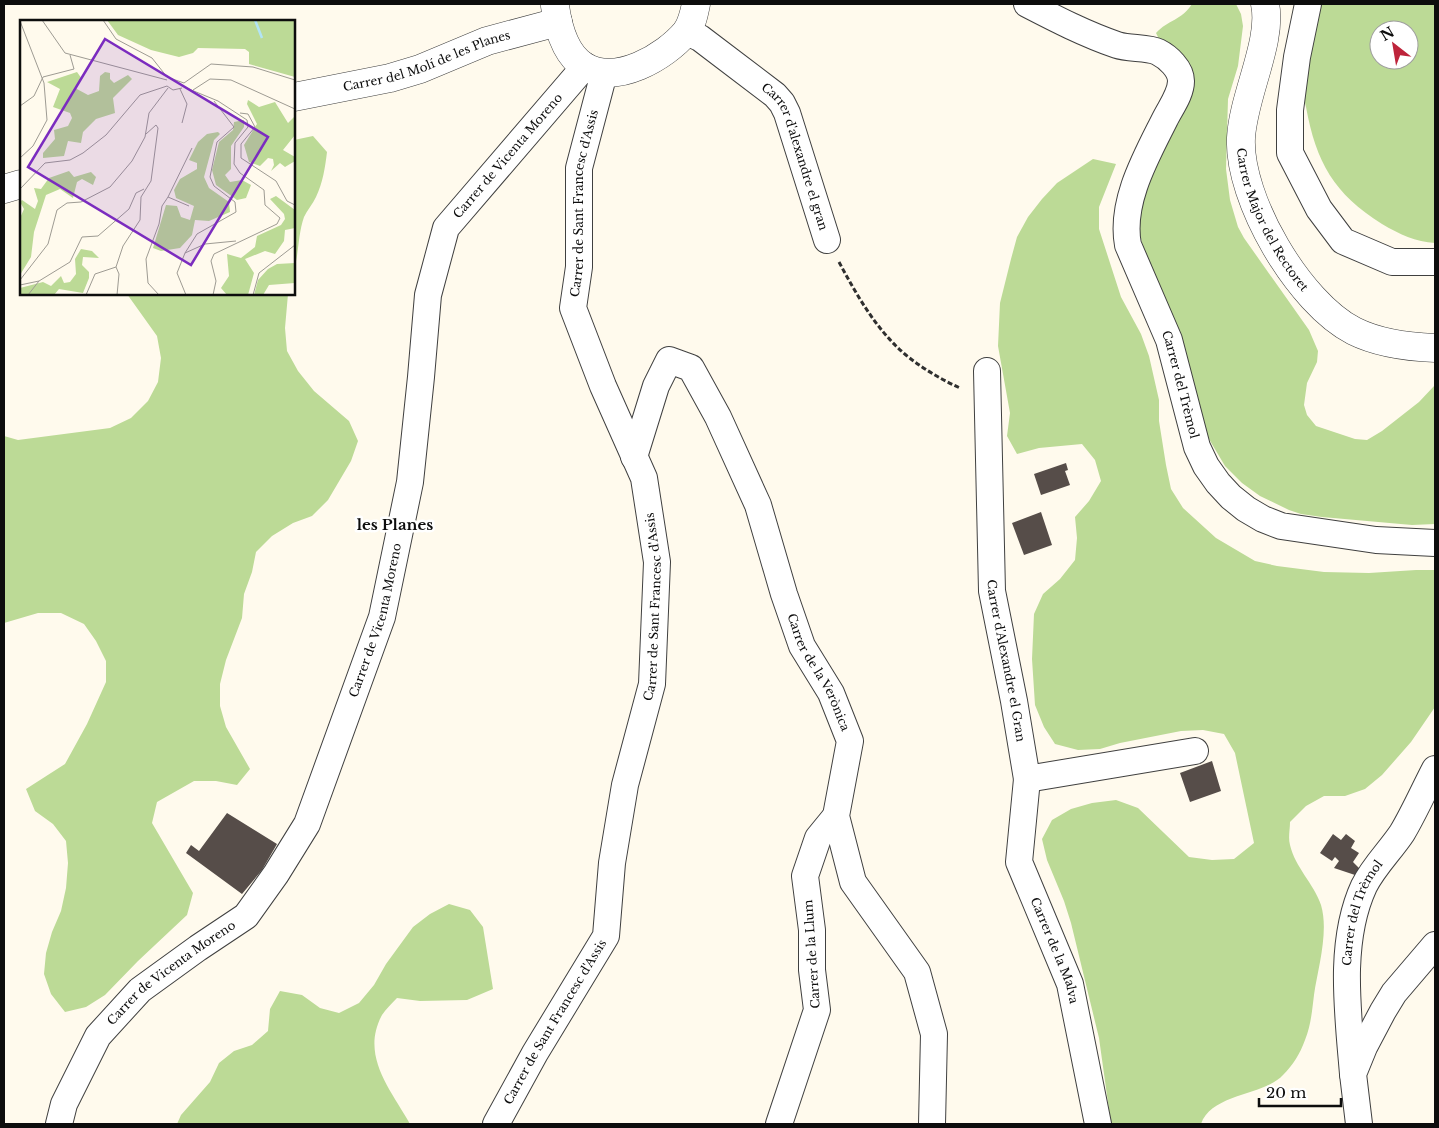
<svg xmlns="http://www.w3.org/2000/svg" width="1439" height="1128" font-family="'Libre Baskerville',serif">
	<style>
		.forest { fill: #bcda96; fill-rule: evenodd }
		.building { fill: #564d49 }
		.lines { fill: none; stroke-linecap: round; stroke-linejoin: round }
		.minor-casing { stroke: #404040; stroke-width: 28 }
		.tertiary-casing { stroke: #404040; stroke-width: 29 }
		.path { stroke: #2f2f2f; stroke-width: 3; stroke-dasharray: 5 2.5; stroke-linecap: butt }
		.minor { stroke: #fff; stroke-width: 26 }
		.tertiary { stroke: #fff; stroke-width: 28 }
		.labels { text-anchor: middle; stroke-width: 5; stroke-linejoin: round; paint-order: stroke }
		.street-label { font-size: 12px; fill: #0d0d0d; stroke: #fff }
		.quarter-label { font-size: 15px; font-weight: bold; fill: #0d0d0d; stroke: #fff }
		.inset-river { fill: none; stroke: #b2e4f6; stroke-width: 2.5 }
		.inset-road { fill: none; stroke: #9e9b93; stroke-width: 1 }
		.view { fill: #7b2cbf; fill-opacity: 0.15; stroke: #7b2cbf; stroke-width: 2.5 }
		.inset-edge { fill: none; stroke: #0d0d0d; stroke-width: 2.5 }
	</style>
	<rect width="100%" height="100%" fill="#fffaed"/>
	<path class="forest" d="M1192 4H1236L1241 14 1243 26 1238 66 1228 99 1226 169 1230 200 1238 227 1244 238 1309 330 1318 351 1317 362 1307 383 1304 405 1307 415 1316 426 1355 439 1367 440 1382 431 1419 402 1435 385V524L1412 525 1322 517 1301 514 1289 510 1260 496 1242 483 1225 466 1206 434 1146 258 1138 227 1142 193 1181 113 1161 43 1156 33C1168 20 1182 20 1192 4Z
		M1320 4H1435V243C1416 242 1399 234 1382 224 1334 194 1316 162 1306 107 1304 98 1301 87 1301 77 1300 70 1304 62 1306 55 1311 38 1315 21 1320 4ZM1379 30H1409V60H1379Z
		M313 136 327 152C325 168 323 182 316 197 313 204 307 210 304 217 298 234 299 253 294 270V140Z
		M1093 159 1116 164 1099 207V229L1121 297 1141 334 1149 356 1159 400V421L1166 465 1171 489 1183 508 1216 538 1255 561 1277 566 1324 572 1369 573 1416 570H1435V707L1411 742 1382 775 1365 789 1345 796H1324L1306 806 1290 822C1290 829 1288 838 1290 845 1295 867 1314 884 1321 905 1329 932 1318 968 1314 995 1312 1011 1311 1025 1305 1040 1300 1054 1293 1065 1283 1075 1264 1096 1212 1093 1201 1124H1111L1099 1038 1071 923 1064 901 1047 860 1042 839 1052 820 1071 809 1092 803 1116 800 1138 808 1189 857 1212 860 1234 859 1254 843 1235 753 1224 734 1203 730 1181 731 1120 743 1100 749 1078 750 1055 744 1044 727 1035 705 1032 659 1034 614 1043 594 1060 579 1075 560 1077 538 1075 517 1089 501 1101 481 1095 460 1082 444 1039 448 1017 454 1007 436 1010 413 998 346 1000 303 1011 259 1017 237 1028 217 1042 199 1057 183Z
		M127 294H288L285 328 287 351 298 371 314 391 349 421 358 441 351 461 328 500 312 516 293 523 272 536 256 552 252 572 244 594 242 618 226 660 220 684V706L226 727 250 769 237 785 216 781H194L157 802 152 823 193 893 187 915 138 961 105 995 86 1007 65 1012 51 994 44 974 46 953 52 932 61 911 66 888 68 863 66 841 53 824 35 811 26 789 65 764 87 724 106 682V661L96 641 84 624 61 613H38L4 623V436L18 440 110 428 131 418 148 401 158 382 161 358 157 336Z
		M449 904 470 910 483 927 493 989 467 1000 420 1001 397 998C392 1003 386 1009 382 1015 360 1056 391 1090 410 1124H177L181 1115 210 1082 219 1063 234 1051 252 1045 268 1031 270 1009 280 991 302 995 320 1008 339 1013 359 1003 374 985 386 964 413 927 430 914Z"/>
	<path class="building" d="M1066 463 1068 470 1065 471 1070 485 1041 495 1034 474Z
		M1041 512 1052 545 1024 555 1012 523Z
		M1212 761 1221 791 1190 802 1180 773Z
		M227 813 277 844 262 870 242 894 186 853 191 845 199 851Z
		M1333 834 1341 840 1346 834 1355 841 1351 848 1359 853 1353 862 1360 869 1355 875 1334 868 1339 861 1335 857 1332 861 1320 853Z"/>
	<g class="lines">
		<defs>
			<g id="minor">
				<path id="s1" d="M1027 4C1056 19 1085 34 1117 45 1129 49 1148 47 1158 52 1168 57 1181 69 1181 81 1181 94 1171 107 1165 119 1146 157 1120 202 1128 245L1169 340 1197 447 1206 466 1218 483 1231 497 1246 509 1263 519 1281 526 1376 540 1435 543"/>
				<path d="M1308 4 1297 57 1290 110V153L1319 209 1343 241 1392 262H1435"/>
				<path id="s2" d="M686 32 700 38 775 95 782 103 787 113 827 240"/>
				<path id="s3" d="M987 371 992 591 1014 701 1027 779 1195 751"/>
				<path id="s4" d="M634 457 656 386 669 360 691 368 718 417 758 505 784 594 802 646 831 693 850 741 836 816 853 882 917 972 934 1034 932 1124"/>
				<path id="s5" d="M1027 779 1019 862 1070 984 1098 1124"/>
				<path id="s6" d="M1353 1074C1348 1013 1338 942 1364 886 1374 866 1390 851 1402 833 1414 813 1424 790 1435 769"/>
				<path id="s7" d="M59 1124 64 1104 98 1036 140 990 198 948 246 916 276 874 307 824 382 617 410 482 421 377 428 295 446 228 585 66"/>
				<path id="s8" d="M496 1124 535 1053 606 936 612 863 625 785 652 684 657 562 644 478 603 386 573 308 579 267V168L604 73"/>
				<path d="M779 1124 817 1010 812 970V930L805 876 818 838 836 816"/>
				<path d="M1359 1124 1353 1074 1364 1047 1383 1011 1394 993 1435 945"/>
			</g>
			<g id="tertiary">
				<path id="s9" d="M1265 4C1273 41 1243 96 1241 138 1238 199 1299 303 1354 331 1378 343 1408 347 1435 348"/>
				<path d="M555 6C558 27 565 54 584 66 616 86 665 57 686 32 692 24 694 14 696 4"/>
				<path id="s10" d="M294 97 390 78 420 69 487 41 558 22"/>
				<path d="M4 189 21 184"/>
			</g>
		</defs>
		<use href="#minor" class="minor-casing"/>
		<use href="#tertiary" class="tertiary-casing"/>
		<path class="path" d="M839 262C855 292 872 322 896 346 913 363 938 378 960 388"/>
		<use href="#minor" class="minor"/>
		<use href="#tertiary" class="tertiary"/>
	</g>
	<g class="labels">
		<g class="street-label">
			<text dy="4" stroke="none"><textPath href="#s10" startOffset="138">Carrer del Molí de les Planes</textPath></text>
			<text dy="4" stroke="none"><textPath href="#s7" startOffset="1109">Carrer de Vicenta Moreno</textPath></text>
			<text dy="4" stroke="none"><textPath href="#s2" startOffset="174">Carrer d'alexandre el gran</textPath></text>
			<text dy="4" stroke="none"><textPath href="#s8" startOffset="972">Carrer de Sant Francesc d'Assis</textPath></text>
			<text dy="4" stroke="none"><textPath href="#s9" startOffset="226">Carrer Major del Rectoret</textPath></text>
			<text dy="4" stroke="none"><textPath href="#s1" startOffset="504">Carrer del Trèmol</textPath></text>
			<text dy="4" stroke="none"><textPath href="#s8" startOffset="552">Carrer de Sant Francesc d'Assis</textPath></text>
			<text dy="4" stroke="none"><textPath href="#s7" startOffset="614">Carrer de Vicenta Moreno</textPath></text>
			<text dy="4" stroke="none"><textPath href="#s3" startOffset="291">Carrer d'Alexandre el Gran</textPath></text>
			<text dy="4" stroke="none"><textPath href="#s4" startOffset="458">Carrer de la Verònica</textPath></text>
			<text dy="4" stroke="none"><textPath href="#s6" startOffset="164">Carrer del Trèmol</textPath></text>
			<text dy="4" stroke="none"><textPath href="#s5" startOffset="179">Carrer de la Malva</textPath></text>
			<text transform="translate(812 954) rotate(-94)" y="4">Carrer de la Llum</text>
			<text dy="4" stroke="none"><textPath href="#s7" startOffset="194">Carrer de Vicenta Moreno</textPath></text>
			<text dy="4" stroke="none"><textPath href="#s8" startOffset="118">Carrer de Sant Francesc d'Assis</textPath></text>
		</g>
		<g class="quarter-label">
			<text x="395" y="530">les Planes</text>
		</g>
	</g>
	<g transform="translate(20 20)">
		<rect width="275" height="275" fill="#fffaed"/>
		<path d="M87 0H275V57L229 44V32L225 29 178 28 173 33 159 37 131 30 98 15ZM57 52 62 59 55 68 68 75 79 71 80 56 85 52 90 53V59L94 63 108 55 112 59 93 78 95 93 76 99 63 112 61 123 48 121 44 136 23 138V133L35 119 34 110 48 106 52 98 50 93 33 87 40 69 27 62ZM228 80 239 87 255 82 268 103 275 96V115L263 130 275 137V141L265 147 260 143 251 151 254 145 253 139 248 138 240 146 229 142 224 125 237 104 227 84ZM224 100V107L211 126V149L205 155 210 162 222 160 231 165 226 178 217 180 196 165 192 150 199 122 213 110 214 102ZM198 112 200 114 194 120 184 157 189 168 209 182 210 192 189 201 175 200 172 215 160 228 141 231 133 228 146 185 157 186 161 197 170 200 174 186 156 178 154 170 160 159 177 149V143L169 140 178 122 187 114ZM49 151 54 157 71 152 76 157 73 165 62 159 57 162 53 178 40 169 26 175 14 212 11 237 0 255V198L4 189 0 182 2 180 15 189 18 181 14 168 21 169 29 158ZM256 176 275 190V208L265 210 264 221 255 234 245 231 225 239 234 253 228 275H207L201 268 209 256 207 234 221 238 235 227 237 216 261 205 265 199 264 194 250 179ZM61 229 72 231 79 238 63 237 62 245 69 252V258L63 273 39 269 34 275H0V268L23 262 31 266 41 256 44 263 50 262 56 254 55 239ZM275 243V263L249 265 243 275H234L238 260 248 249 257 244Z" fill="#bcda96"/>
		<path class="inset-river" d="M235 0 242 18"/>
		<path class="inset-road" d="M22 0 45 33 147 60M83 0 96 19 132 38 147 57M0 1 24 63 27 100 13 126 0 138M23 57 54 49 50 35M147 57 164 63M164 63 191 44 233 47 275 60M147 66 153 70 162 68M164 67 198 81 227 100 228 107 215 123 214 144 220 153 244 170 245 185 260 198 257 204 194 234 191 241 196 261 193 275M160 69 167 84 162 103M173 70 190 59 211 60 275 89M0 86 14 76 23 57M220 93 228 94 235 107 221 124V138L256 161 267 181 275 185M0 169 25 143 50 140 63 133 86 115 120 75 147 66M169 186 148 177 172 128M165 233 177 214 216 192 215 182 194 166 190 157 197 122 214 107 194 81M96 247 103 226 120 200 121 177 131 161 138 108 136 105 126 114M96 247 99 254 97 275M0 260 28 224 37 190 47 183 61 182 90 167 112 141 125 117 129 93 148 68M0 265 19 261 50 242 62 217 78 216 109 189 116 173 124 169M8 275 19 261M66 275 75 254 96 247M139 275 128 263 126 239 139 204 142 186 148 177M166 275 157 253 165 233 185 224 216 221M233 275 239 253 275 225"/>
		<path class="view" d="M85 19 248 117 171 245 8 147Z"/>
		<rect width="275" height="275" class="inset-edge"/>
	</g>
	<rect width="1439" height="1128" fill="none" stroke="#0d0d0d" stroke-width="10"/>
	<g transform="translate(1394 45) rotate(329)"><circle r="24" fill="#ffffff" stroke="#9e9e9e"/>
	<path d="M0-4L9 19L0 12L-9 19Z" fill="#be243b"/>
	<text y="-8" font-size="14" font-weight="bold" text-anchor="middle" fill="#0d0d0d">N</text>
	</g>
	<path d="M1259 1098v8h82v-8" fill="none" stroke="#0d0d0d" stroke-width="2.5"/>
	<text x="1266" y="1098" font-size="15" fill="#0d0d0d" stroke="#ffffff" stroke-width="4" paint-order="stroke">20 m</text>
</svg>
